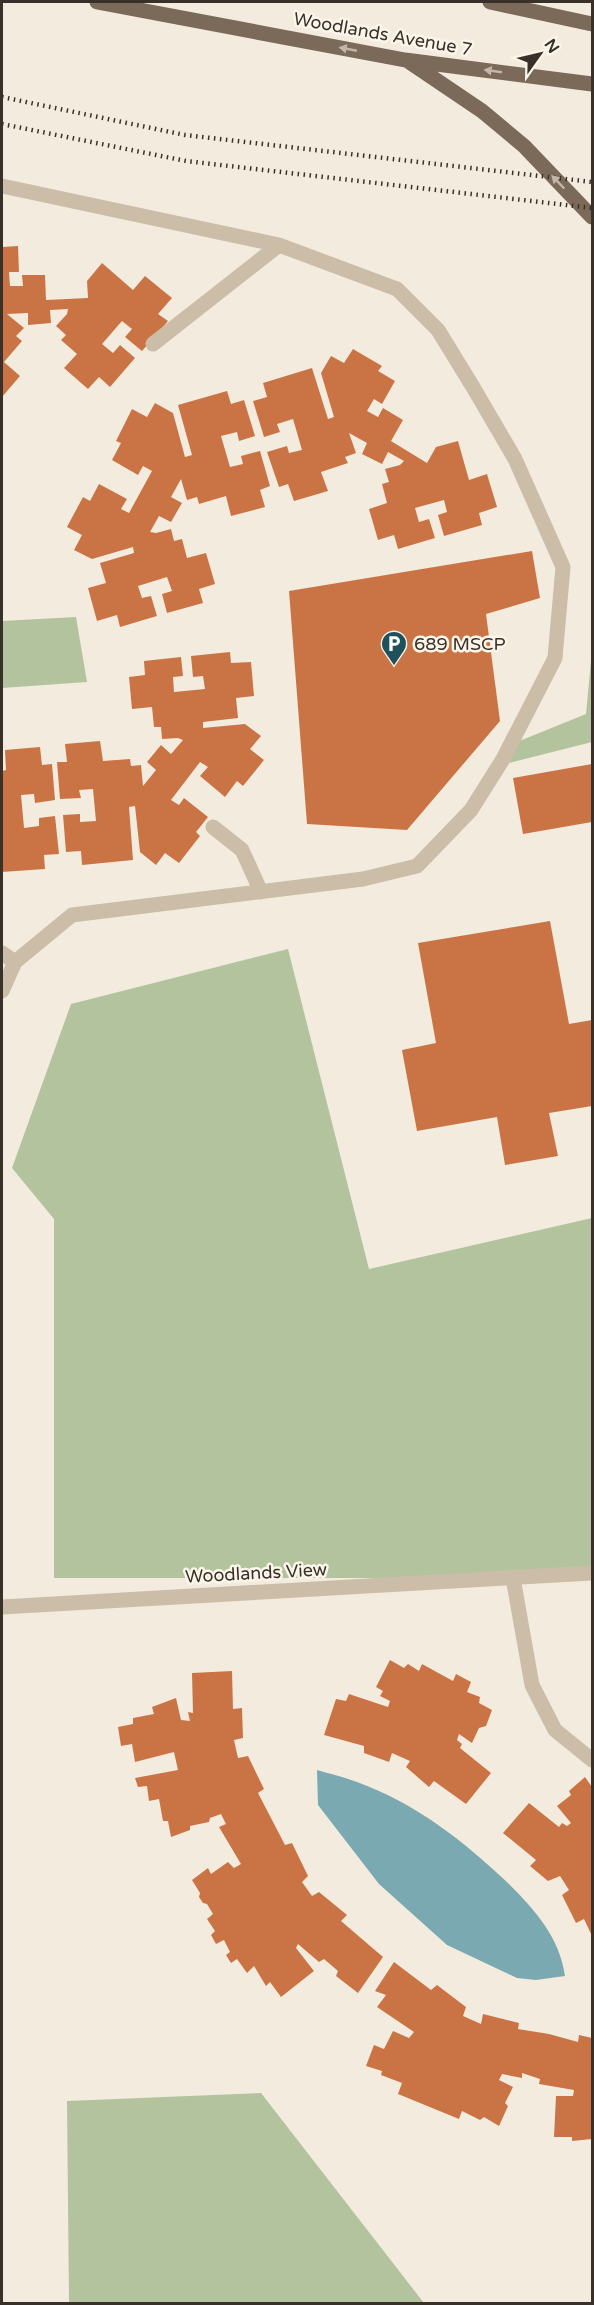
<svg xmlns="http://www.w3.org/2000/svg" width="594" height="2305" font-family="'Varela Round',sans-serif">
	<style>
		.green { fill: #b2c39d }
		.water { fill: #7ba9b2 }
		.building { fill: #ca7445 }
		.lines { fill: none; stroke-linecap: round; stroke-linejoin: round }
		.service { stroke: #ccbda9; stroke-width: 15 }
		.minor { stroke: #ccbda9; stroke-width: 15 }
		.primary { stroke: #7b695a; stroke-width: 15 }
		.rail { stroke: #393029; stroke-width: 4.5; stroke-dasharray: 1.5 4.5; stroke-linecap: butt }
		.oneway { fill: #c1b6a9 }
		.labels { text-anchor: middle; stroke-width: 5; stroke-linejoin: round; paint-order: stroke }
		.street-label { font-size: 18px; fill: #393029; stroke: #fbf5ea }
		.poi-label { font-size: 18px; fill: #393029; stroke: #fbf5ea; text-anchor: start }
	</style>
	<rect width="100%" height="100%" fill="#f3ecde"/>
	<path class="green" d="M76 617 87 682 2 688V621Z
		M592 650V742L505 764 512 744 586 714Z
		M288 949 369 1269 592 1218V1578H54V1219L12 1168 71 1004Z
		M261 2093 424 2303H69L67 2101Z"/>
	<path class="water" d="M317 1770C330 1774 344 1777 357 1782 415 1803 464 1841 509 1884 535 1910 560 1938 565 1976L536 1980 517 1978 447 1945 379 1884 318 1805Z"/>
	<path class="building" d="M18 246 19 272H9L10 286H23L22 275H45L46 300 88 298 87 281 102 263 133 290 145 276 172 298 158 314 168 321 142 351 125 337 132 329 122 321 102 344 113 353 120 345 135 358 110 387 99 377 88 389 64 368 77 354 61 340 66 335 56 326 67 314 68 309 50 310 51 323 28 325V313L7 314 24 328 16 336 22 341 4 362 20 376 2 397V247Z
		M353 349 382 366 378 371 395 381 382 404 374 399 367 411 378 417 383 408 403 420 391 441 427 463 436 447 458 441 469 480 487 474 497 507 479 513 482 525 444 536 438 515 447 512 444 500 415 508 419 522 429 519 435 538 398 549 394 535 378 540 369 509 387 503 382 484 389 482 385 469 400 465 404 461 388 452 382 464 362 454 367 443 349 433 356 453 345 457 348 463 321 472 328 491 294 501 288 484 279 487 267 452 287 446 289 453 302 450 293 419 277 424 280 432 264 437 253 401 267 397 263 383 312 368 328 419 334 417 321 373 331 356 344 363Z
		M227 391 231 404 244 400 255 436 239 441 237 432 221 436 230 467 243 464 241 456 260 451 270 486 260 490 265 507 231 516 226 496 199 504 197 497 187 500 181 479 171 497 182 503 171 522 159 516 150 532 156 533 171 529 174 541 182 539 187 558 206 553 215 584 199 589 203 603 167 613 162 594 172 591 167 577 138 586 142 598 151 596 157 616 120 627 117 615 97 621 88 588 106 583 100 563 134 553 133 547 92 559 74 550 82 535 67 527 83 497 90 501 99 484 127 499 121 509 129 513 152 471 143 466 138 475 112 460 121 443 116 441 132 409 147 417 155 403 173 413 185 457 192 455 178 405Z
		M532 551 540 598 486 614 500 721 407 830 307 824 289 591Z
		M230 652 231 663 251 662 254 696 236 698 238 718 203 722V728L245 724 261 736 250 749 264 760 243 786 237 781 225 797 200 776 208 767 200 762 171 800 179 805 184 798 208 817 196 832 200 836 179 863 165 853 156 865 140 852 135 806 129 807 133 860 82 865 81 851 66 852 63 815 80 814V822L96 821 93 789 79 790 81 798 60 799 57 762H67L65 744 100 741 103 761 130 759 131 766 141 765 143 786 156 770 147 762 161 745 171 754 183 740 178 738 162 739 161 727H154L152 707 132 709 129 677 145 675 144 661 181 657 183 676 173 677 174 692 205 689 203 676 193 677 191 656Z
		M40 747 42 765 52 764 55 800 35 803 34 794 21 795 24 828 39 826V818L55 816 59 854 44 855 45 869 2 872V771L6 770 5 750Z
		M592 764V822L523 834 513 778Z
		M550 921 569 1024 592 1020V1106L549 1113 558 1156 505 1165 497 1117 417 1131 402 1050 436 1043 418 943Z
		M390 1660 404 1668 408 1664 419 1671 422 1664 453 1681 456 1674 471 1682 467 1692 480 1697 479 1703 492 1710 486 1726 479 1728 472 1743 459 1734 457 1740 462 1744 460 1748 491 1773 466 1804 434 1781 429 1787 406 1767 410 1761 392 1753 389 1762 364 1753V1746L324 1735 336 1699 346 1701 349 1694 388 1707 390 1701 380 1696 383 1691 376 1687Z
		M232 1671 233 1709 242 1708 243 1738 234 1740 238 1758 248 1756 264 1789 258 1793 285 1845 292 1843 308 1876 302 1882 312 1896 319 1892 347 1915 341 1921 383 1957 358 1993 336 1976 338 1971 324 1959 319 1962 298 1944 296 1948 314 1971 281 1997 270 1982 266 1986 254 1966 247 1973 237 1959 231 1963 226 1955 230 1952 224 1940 216 1944 211 1935 215 1931 207 1919 213 1914 207 1904 203 1903 199 1897 200 1893 192 1880 208 1868 211 1874 228 1862 234 1868 241 1864 219 1827 226 1824 221 1814 210 1818 209 1822 190 1826V1830L171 1837 168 1821H163L159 1799 149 1801 147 1786 138 1787 135 1778 178 1770 174 1752 135 1762 132 1744 121 1746 118 1727 133 1724V1718L154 1714 152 1707 176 1698 181 1720 190 1721 188 1712 193 1713 192 1673Z
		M585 1777 592 1787V1936L584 1919 576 1923 562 1895 569 1890 560 1876 548 1881 530 1866 536 1860 503 1833 529 1803 559 1827 562 1823 567 1826 571 1823 557 1806 571 1795 569 1791Z
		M394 1962 431 1990 437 1985 466 2007 463 2016 481 2024 483 2014 519 2023 518 2029 549 2034 578 2042 579 2035 592 2038V2139L572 2141V2137H554L556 2096H573L574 2090 539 2084 540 2079 522 2073V2078L502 2074 499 2080 513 2087 505 2103 508 2106 499 2126 484 2117 480 2120 462 2111 459 2119 398 2094 402 2083 381 2075 382 2071 366 2066 374 2045 384 2049 393 2031 409 2038 414 2032 377 2007 386 1995 375 1991Z"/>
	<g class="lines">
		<path class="service" d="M2 186 279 245 397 289 438 330 473 387 515 459 563 567 555 658 503 759 471 810 417 866 363 879 72 915 15 962 2 991
			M153 344 279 245
			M213 827 242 850 261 892
			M2 953 15 962
			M513 1578 532 1685 555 1730 592 1760"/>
		<path class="minor" d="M2 1607 592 1573"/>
		<path class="primary" d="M97 2 405 60 592 84
			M490 2 592 24
			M408 61 482 111 524 146 592 217"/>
		<path class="rail" d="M2 97 185 135 592 182
			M2 124 186 161 592 208"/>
	</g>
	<defs><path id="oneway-solid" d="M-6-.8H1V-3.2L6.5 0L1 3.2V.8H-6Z" transform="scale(1.5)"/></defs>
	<g class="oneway">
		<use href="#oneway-solid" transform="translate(348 49) rotate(-169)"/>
		<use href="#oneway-solid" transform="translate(493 71) rotate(-172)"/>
		<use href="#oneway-solid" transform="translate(558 182) rotate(-134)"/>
	</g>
	<defs>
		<symbol id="parking-pin" viewBox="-11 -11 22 30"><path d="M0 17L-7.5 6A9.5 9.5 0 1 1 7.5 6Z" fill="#1d515c" stroke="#fbf5ea"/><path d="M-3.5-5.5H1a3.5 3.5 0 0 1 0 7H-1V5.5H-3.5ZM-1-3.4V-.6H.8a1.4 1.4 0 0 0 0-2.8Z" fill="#fff"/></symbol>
	</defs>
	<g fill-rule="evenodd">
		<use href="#parking-pin" x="379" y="629" width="30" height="40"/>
	</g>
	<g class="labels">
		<g class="street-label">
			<text transform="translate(383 34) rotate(10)" y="6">Woodlands Avenue 7</text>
			<text transform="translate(256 1573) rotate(-3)" y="6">Woodlands View</text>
		</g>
		<g class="poi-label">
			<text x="414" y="650">689 MSCP</text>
		</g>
	</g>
	<rect width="594" height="2305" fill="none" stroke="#393029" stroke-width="6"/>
	<g transform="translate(540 54) rotate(56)" stroke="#fbf5ea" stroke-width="4.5" paint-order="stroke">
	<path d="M0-4.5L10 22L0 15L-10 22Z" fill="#393029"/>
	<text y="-9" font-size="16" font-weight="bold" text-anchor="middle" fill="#393029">N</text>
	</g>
</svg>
